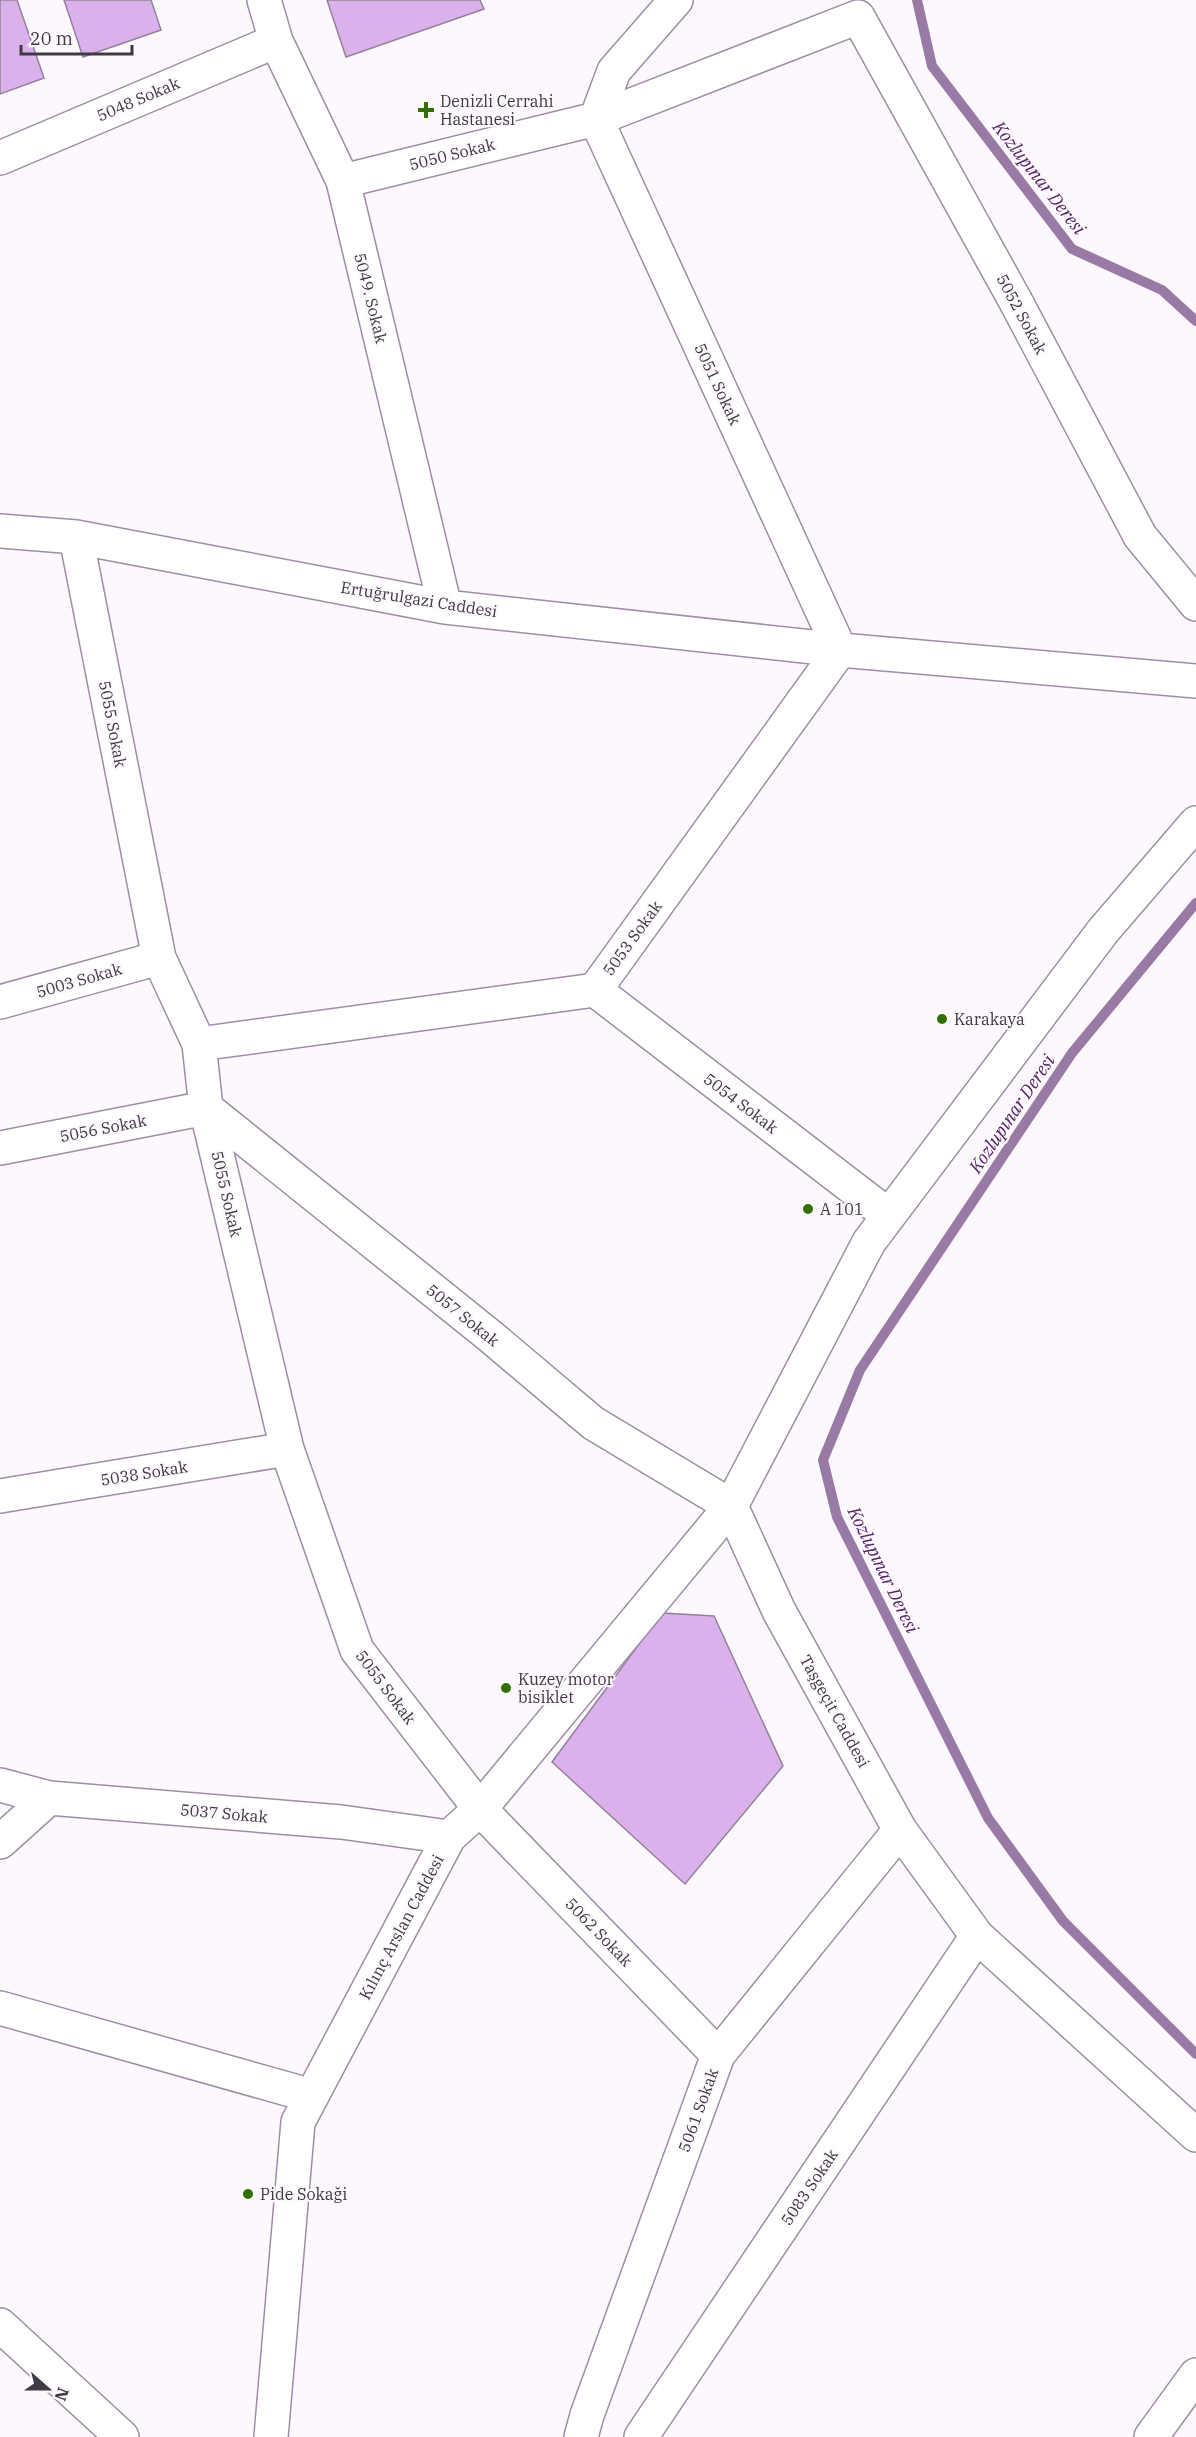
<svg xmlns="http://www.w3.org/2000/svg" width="1196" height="2437" font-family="'IBM Plex Serif',serif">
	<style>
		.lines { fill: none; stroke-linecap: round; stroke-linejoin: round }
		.stream { stroke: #997aa4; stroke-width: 10 }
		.building { fill: #dab1ea; stroke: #94829b; stroke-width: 1.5 }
		.minor-casing { stroke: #9f8da6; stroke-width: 36 }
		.minor { stroke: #fff; stroke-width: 33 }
		.poi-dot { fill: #316f01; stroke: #fcf8fd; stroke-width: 2 }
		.labels { text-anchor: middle; stroke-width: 4.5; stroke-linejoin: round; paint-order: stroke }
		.street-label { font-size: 16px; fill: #403843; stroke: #fcf8fd }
		.poi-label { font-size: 16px; fill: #403843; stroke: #fcf8fd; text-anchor: start }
		.water-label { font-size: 18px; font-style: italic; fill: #532264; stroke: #fcf8fd }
	</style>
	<rect width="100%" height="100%" fill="#fcf8fd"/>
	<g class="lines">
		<path class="stream" d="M917 0 932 66 1072 249 1162 290 1196 321
			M1196 903 1072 1053 860 1370 823 1460 837 1517 988 1818 1063 1921 1196 2054"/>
	</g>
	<path class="building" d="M0 0H17L44 78 0 94Z
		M64 0H151L161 30 83 57Z
		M327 0H480L484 9 346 57Z
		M662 1613 714 1616 783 1766 685 1884 552 1762Z"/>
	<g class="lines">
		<defs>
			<path id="minor" d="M264 0 276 41 343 181 445 607
				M596 119 840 650
				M596 119 614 71 676 0
				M0 158 276 41
				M343 181 596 119 858 17 1015 300 1140 536 1196 604
				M0 531 76 537 445 607 840 650 1196 681
				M76 537 159 958 199 1044 206 1108 287 1449 357 1650 480 1809 718 2055
				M1196 823 1103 931 869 1242 731 1506 779 1611 900 1830 977 1936 1196 2135
				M595 990 888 1215
				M0 1002 159 958
				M199 1044 595 990 840 650
				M0 1148 206 1108 490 1336 593 1423 731 1506 480 1809 449 1837 298 2122 271 2437
				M0 1496 287 1449
				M0 1785 49 1798 341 1822 449 1837
				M0 1842 49 1798
				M0 2008 312 2096
				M0 2325 122 2437
				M581 2437 587 2415 718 2055 900 1830
				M641 2437 977 1936
				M1151 2437 1196 2375"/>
		</defs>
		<use href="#minor" class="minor-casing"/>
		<use href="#minor" class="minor"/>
	</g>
	<g class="poi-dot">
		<path d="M423 101h6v6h6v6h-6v6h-6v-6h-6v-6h6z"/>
		<circle cx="942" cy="1019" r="6"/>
		<circle cx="808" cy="1209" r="6"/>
		<circle cx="506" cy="1688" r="6"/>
		<circle cx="248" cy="2194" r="6"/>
	</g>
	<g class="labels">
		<g class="street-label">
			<text transform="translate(138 99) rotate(-23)" y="6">5048 Sokak</text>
			<text transform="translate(452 154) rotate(-14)" y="6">5050 Sokak</text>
			<text transform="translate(371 298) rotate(76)" y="6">5049. Sokak</text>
			<text transform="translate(1022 314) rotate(62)" y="6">5052 Sokak</text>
			<text transform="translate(718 384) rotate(65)" y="6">5051 Sokak</text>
			<text transform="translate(419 599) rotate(9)" y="6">Ertuğrulgazi Caddesi</text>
			<text transform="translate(113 724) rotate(79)" y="6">5055 Sokak</text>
			<text transform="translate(632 938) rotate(-54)" y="6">5053 Sokak</text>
			<text transform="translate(79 980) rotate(-16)" y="6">5003 Sokak</text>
			<text transform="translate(741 1103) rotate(37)" y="6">5054 Sokak</text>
			<text transform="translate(103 1128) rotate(-11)" y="6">5056 Sokak</text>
			<text transform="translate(227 1194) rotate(77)" y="6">5055 Sokak</text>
			<text transform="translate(463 1315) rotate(39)" y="6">5057 Sokak</text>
			<text transform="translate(144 1473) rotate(-9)" y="6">5038 Sokak</text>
			<text transform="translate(386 1687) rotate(53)" y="6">5055 Sokak</text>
			<text transform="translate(835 1711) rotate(61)" y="6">Taşgeçit Caddesi</text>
			<text transform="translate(224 1813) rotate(5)" y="6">5037 Sokak</text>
			<text transform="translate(401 1927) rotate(-62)" y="6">Kılınç Arslan Caddesi</text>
			<text transform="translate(599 1932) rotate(46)" y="6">5062 Sokak</text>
			<text transform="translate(698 2110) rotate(-70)" y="6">5061 Sokak</text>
			<text transform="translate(809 2187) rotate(-56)" y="6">5083 Sokak</text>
		</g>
		<g class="poi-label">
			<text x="440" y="107">Denizli Cerrahi<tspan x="440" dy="18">Hastanesi</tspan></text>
			<text x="954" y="1025">Karakaya</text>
			<text x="820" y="1215">A 101</text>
			<text x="518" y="1685">Kuzey motor<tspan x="518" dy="18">bisiklet</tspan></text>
			<text x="260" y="2200">Pide Sokaği</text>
		</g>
		<g class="water-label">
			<text transform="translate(1039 178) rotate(52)" y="6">Kozlupınar Deresi</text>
			<text transform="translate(1012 1114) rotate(-56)" y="6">Kozlupınar Deresi</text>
			<text transform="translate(883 1570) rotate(64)" y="6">Kozlupınar Deresi</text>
		</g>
	</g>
	<g transform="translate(48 2389) rotate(111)" stroke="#fcf8fd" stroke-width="4.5" paint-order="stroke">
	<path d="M0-4.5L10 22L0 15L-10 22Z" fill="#403843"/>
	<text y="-9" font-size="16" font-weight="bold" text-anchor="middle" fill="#403843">N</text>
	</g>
	<path d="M21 45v9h111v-9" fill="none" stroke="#403843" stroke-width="3"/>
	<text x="30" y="45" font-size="18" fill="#403843" stroke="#fcf8fd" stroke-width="4.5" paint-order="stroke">20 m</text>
</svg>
